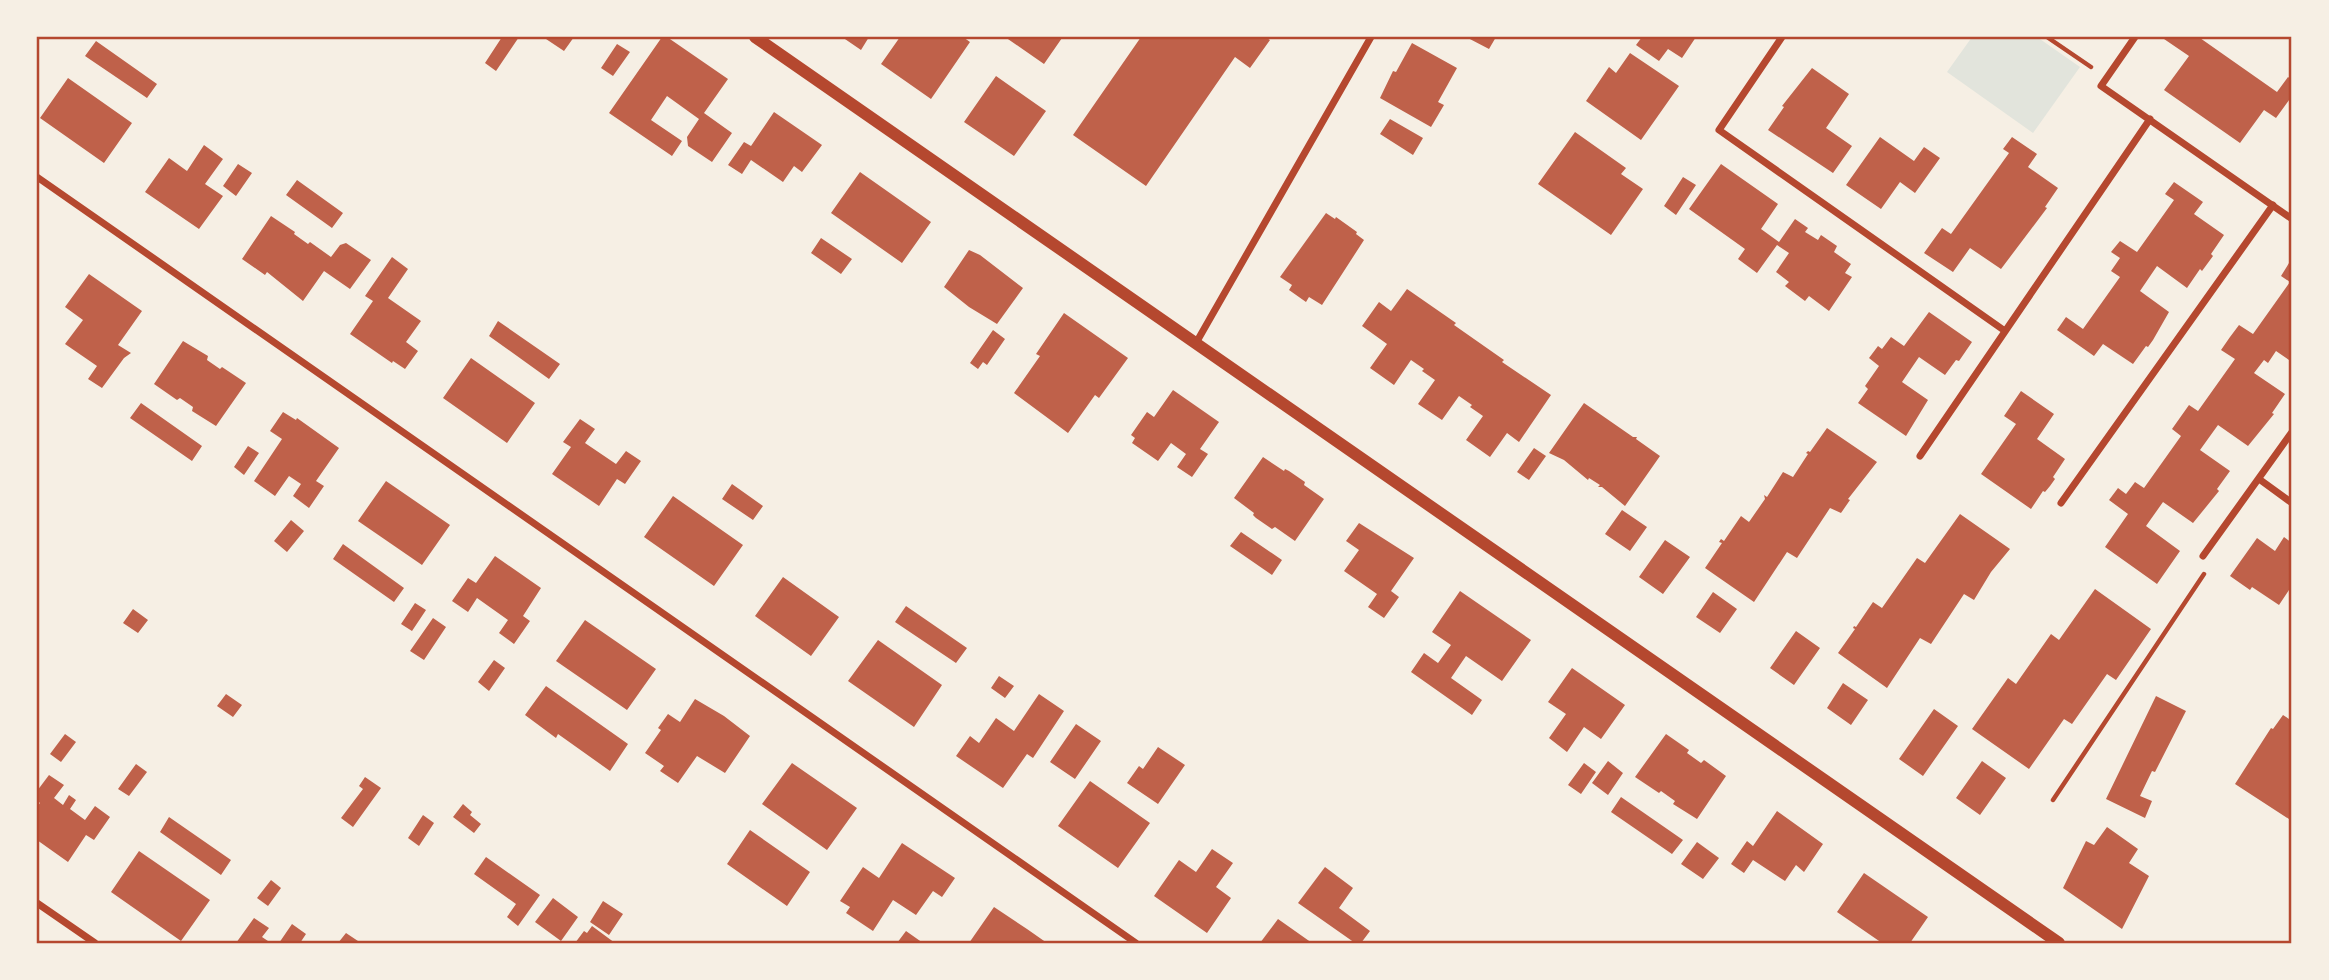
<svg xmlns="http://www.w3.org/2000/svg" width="2329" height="980" font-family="'Public Sans',sans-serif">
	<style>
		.green { fill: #e2e4dc }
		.building { fill: #bf614a }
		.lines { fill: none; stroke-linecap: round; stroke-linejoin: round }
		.path { stroke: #b5482f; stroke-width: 4.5 }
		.minor { stroke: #b5482f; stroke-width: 7 }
		.tertiary { stroke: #b5482f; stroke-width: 12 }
		.neatline { fill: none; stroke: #b5482f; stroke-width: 2.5 }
	</style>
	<rect width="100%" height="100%" fill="#f6efe4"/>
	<path class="green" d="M1972 37H2037L2080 67 2033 133 1947 72Z"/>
	<path class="building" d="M502 37H519L496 71 485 63Z
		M547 37H574L564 51 546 39Z
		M662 37H667L728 79 704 113 732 133 712 162 688 146 687 137 699 119 667 96 651 120 682 141 672 156 609 113Z
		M842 37H869L861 50Z
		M900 37H939L942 39 944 37H963L970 42 931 99 881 64Z
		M1005 37H1060L1062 38 1044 64Z
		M1141 37H1265L1270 40 1250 68 1235 57 1146 186 1073 135Z
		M1466 37H1496L1489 49Z
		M1642 37H1696L1682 58 1668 49 1659 61 1636 45Z
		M2166 37H2201L2200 38 2277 92 2288 77 2292 80V96L2276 118 2264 110 2240 143 2164 90 2189 56 2164 39Z
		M96 41 157 84 147 98 85 56Z
		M1412 43 1457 68 1438 102 1444 105 1431 127 1380 98 1393 71 1396 72Z
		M617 44 630 52 613 76 601 68Z
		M1630 53 1679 86 1641 140 1586 101 1609 67 1616 73Z
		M1812 68 1849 94 1826 128 1852 146 1833 173 1768 130 1784 107 1782 106Z
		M996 76 1046 111 1014 156 964 122Z
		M68 78 132 123 104 163 40 118Z
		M774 112 822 145 802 172 794 166 783 182 751 160 742 174 728 165 744 142 751 146Z
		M1390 119 1423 138 1413 155 1380 134Z
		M1575 132 1626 168 1621 174 1643 189 1611 235 1538 184Z
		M1880 137 1914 161 1924 147 1940 158 1915 193 1900 182 1881 209 1846 185Z
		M2012 137 2037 154 2028 167 2058 188 2045 207 2047 208 2001 269 1970 248 1953 272 1924 253 1942 228 1951 234 2009 153 2003 149Z
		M204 145 223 159 205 184 223 196 199 229 145 192 169 158 187 171Z
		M238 164 252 173 236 196 223 186Z
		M1721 164 1778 204 1761 229 1779 242 1795 219 1808 228 1805 232 1818 240 1821 235 1837 246 1834 252 1851 264 1845 273 1852 277 1829 311 1809 296 1805 301 1785 286 1789 282 1776 272 1789 253 1777 245 1757 273 1738 259 1745 249 1689 209Z
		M860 172 931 222 902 263 831 213Z
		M1683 177 1696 185 1676 215 1664 206Z
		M297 180 343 213 332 228 286 195Z
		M2174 182 2203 202 2194 214 2224 235 2211 254 2213 256 2202 271 2200 269 2187 288 2157 266 2140 291 2169 312 2153 340 2148 347 2146 346 2133 364 2103 344 2094 356 2057 330 2066 317 2083 329 2120 277 2111 271 2120 258 2111 252 2120 241 2137 252 2174 200 2165 194Z
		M1326 213 1335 219 1336 217 1357 232 1356 234 1364 240 1322 305 1309 297 1306 302 1289 290 1292 285 1280 277Z
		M271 216 295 232 294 234 308 244 310 242 331 257 340 245 346 243 371 260 350 289 324 271 303 301 267 272 265 275 242 259Z
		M821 238 852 259 841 274 811 253Z
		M969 250 980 255 1023 288 997 324 969 307 944 287Z
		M392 257 408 269 388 298 421 321 406 342 418 351 405 369 393 361 392 363 350 334 373 301 365 296Z
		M2289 263 2292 266V362L2276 351 2268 363 2264 360 2254 373 2285 394 2272 413 2274 414 2248 446 2218 425 2200 450 2230 471 2217 489 2219 491 2193 523 2163 502 2146 526 2180 551 2157 584 2105 547 2128 514 2109 500 2118 488 2126 494 2135 482 2144 488 2181 436 2172 429 2189 405 2198 411 2235 359 2221 350 2230 337 2239 325 2253 334 2290 282 2281 276Z
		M89 274 142 311 118 345 131 353 124 358 102 388 88 379 97 366 65 344 83 320 65 307Z
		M1407 289 1456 323 1454 325 1504 360 1502 362 1551 395 1519 442 1507 433 1490 457 1466 440 1483 416 1470 407 1472 405 1459 396 1442 420 1418 404 1435 380 1422 371 1424 369 1411 360 1394 385 1370 368 1387 344 1362 326 1379 302 1391 311Z
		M1929 312 1972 342 1959 361 1956 360 1945 375 1919 357 1902 382 1928 400 1906 436 1858 403 1868 389 1865 386 1879 366 1869 358 1878 346 1882 349 1891 337 1904 346Z
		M1064 313 1128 358 1099 398 1095 395 1068 433 1014 393 1040 356 1036 354Z
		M498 321 560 364 549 379 489 336Z
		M993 330 1005 339 987 365 983 362 978 369 970 363Z
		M183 341 208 356 207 360 220 369 222 367 246 383 216 426 192 411 193 407 180 398 177 400 154 384Z
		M471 358 535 403 507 443 443 398Z
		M1173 390 1219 422 1200 449 1208 454 1192 477 1177 467 1186 454 1171 443 1158 461 1132 443 1135 438 1131 435 1147 412 1154 417Z
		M2021 391 2054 414 2037 439 2065 459 2053 477 2055 479 2050 486 2045 492 2043 491 2031 509 1981 474 2016 424 2004 416Z
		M141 403 202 446 192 461 130 418Z
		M1584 403 1633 437H1637L1636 439 1660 456 1625 506 1602 487H1598L1600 485 1589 478 1588 480 1564 460 1549 453Z
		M283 412 296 420 297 418 339 448 316 481 324 486 309 508 293 496 301 484 289 476 275 496 254 481 282 439 270 431Z
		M580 419 595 429 585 443 616 464 626 451 641 461 625 484 617 479 599 506 552 474 571 447 563 442Z
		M1827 428 1877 462 1848 499 1850 500 1841 513 1830 508 1797 558 1787 552 1754 602 1705 568 1722 543 1719 542 1721 539 1724 541 1741 516 1749 522 1765 499 1764 495 1767 497 1783 472 1793 477 1808 454 1806 453 1808 451 1810 452Z
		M248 446 259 453 244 475 234 467Z
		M1534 448 1546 456 1529 480 1517 472Z
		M1263 457 1284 471 1285 469 1289 471 1305 482 1304 485 1324 499 1295 541 1275 527 1272 529 1256 518 1253 515 1254 513 1234 498Z
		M386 481 450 525 422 565 358 521Z
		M732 484 763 506 753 520 722 499Z
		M673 496 743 545 714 586 644 537Z
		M1622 510 1647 527 1630 551 1605 534Z
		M1960 514 2010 549 1991 572 1974 600 1964 594 1931 644 1920 638 1887 688 1838 653 1855 629 1853 628 1854 626 1856 627 1873 602 1882 608 1917 558 1925 563Z
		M291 520 304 531 287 552 274 541Z
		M1359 523 1414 558 1391 591 1399 597 1384 618 1368 607 1377 594 1344 571 1359 550 1346 541Z
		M1241 532 1282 560 1272 575 1230 546Z
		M2284 537 2292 543V593L2289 590 2279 605 2252 587 2250 590 2230 576 2257 538 2275 551Z
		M1665 540 1690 557 1663 594 1639 577Z
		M343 544 404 588 394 602 333 559Z
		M495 556 541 588 523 616 530 621 514 644 499 633 508 620 477 598 468 612 452 601 468 578 476 583Z
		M783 577 839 617 811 656 755 616Z
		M2095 589 2151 629 2116 680 2107 674 2072 724 2064 719 2029 769 1972 729 2008 678 2016 684 2051 634 2059 640Z
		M1460 591 1531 640 1502 681 1466 656 1451 678 1482 700 1472 715 1411 672 1424 653 1438 663 1451 645 1432 632Z
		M1713 592 1737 609 1720 633 1696 617Z
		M415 603 426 610 412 631 401 624Z
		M906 606 967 648 956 663 895 622Z
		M133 609 148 620 138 633 123 623Z
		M433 618 446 627 424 660 410 651Z
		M585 620 656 669 627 710 556 661Z
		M1796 631 1820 648 1794 685 1770 668Z
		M878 640 942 685 914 727 848 681Z
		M494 660 505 668 489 691 478 682Z
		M1572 668 1625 705 1601 739 1584 727 1567 752 1549 738 1566 714 1548 702Z
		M999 676 1014 686 1005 698 991 688Z
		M1843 683 1868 700 1851 725 1827 708Z
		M546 686 628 744 610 771 558 734 556 738 525 715Z
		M226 694 242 705 233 717 217 706Z
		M1039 694 1064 711 1033 758 1027 754 1003 788 956 756 970 736 979 743 996 718 1014 731Z
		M2156 696 2186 711 2155 772 2152 771 2140 796 2152 801 2145 818 2106 799Z
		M695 699 724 716 750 736 725 773 697 756 678 783 660 771 664 766 645 753 661 730 658 728 668 714 680 722Z
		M1934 709 1958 726 1923 776 1899 759Z
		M2283 715 2292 721V821L2235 784 2271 728 2273 729Z
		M1076 724 1101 741 1075 779 1050 762Z
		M65 734 76 742 61 762 50 754Z
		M1666 734 1689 750 1687 753 1701 763 1704 760 1726 776 1697 819 1673 804 1675 801 1661 791 1659 793 1635 777Z
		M1158 747 1185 765 1158 804 1127 783 1139 766 1143 769Z
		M1608 761 1623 773 1608 795 1592 783Z
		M1982 761 2006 778 1980 815 1956 798Z
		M792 763 857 808 827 850 762 804Z
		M1584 763 1596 772 1581 794 1568 785Z
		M136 764 147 772 129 796 118 789Z
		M49 775 64 785 54 798 63 805 69 795 76 800 70 809 85 820 95 806 110 817 94 840 86 835 68 862 37 840V807L40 803 37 800V791Z
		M365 777 381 788 353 827 341 818 363 789 359 786Z
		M1090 781 1150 823 1118 868 1058 826Z
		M1621 797 1683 840 1672 854 1611 812Z
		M463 804 472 812 470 815 481 824 474 833 453 817Z
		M1777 811 1823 844 1804 872 1796 865 1785 881 1753 860 1744 873 1731 864 1747 841 1753 846Z
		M423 815 434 823 419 846 408 838Z
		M169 817 231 860 221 875 160 832Z
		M2107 827 2138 849 2129 863 2149 876 2122 929 2063 888 2086 841 2094 845Z
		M750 830 810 872 787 906 727 864Z
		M1697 842 1719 858 1703 879 1681 864Z
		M902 843 955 878 942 897 933 891 916 915 893 900 873 931 846 913 850 907 840 901 863 867 879 878Z
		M1212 849 1233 863 1216 887 1231 898 1207 933 1154 896 1179 860 1196 872Z
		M139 851 210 900 181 941 111 892Z
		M486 857 540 895 518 926 507 917 516 904 474 874Z
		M1325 867 1353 888 1339 908 1370 931 1361 943H1355L1298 903Z
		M1864 873 1928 917 1910 943H1882L1837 912Z
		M271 880 281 888 268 906 257 898Z
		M553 898 578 917 561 941 535 922Z
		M603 901 623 914 609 935 590 922Z
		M994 907 1027 929 1047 943H969Z
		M254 918 269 928 262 937 271 943H236Z
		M1278 919 1312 943H1260Z
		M292 924 306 934 300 943H279Z
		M592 926 615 943H575L584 931 587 933Z
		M906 931 923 943H897Z
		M346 933 361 943H338Z"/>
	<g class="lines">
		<path class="path" d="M2047 37 2091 67
			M2053 800 2204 574"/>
		<path class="minor" d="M1782 37 1719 130 2005 331
			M2135 37 2101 86 2292 219
			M37 177 1136 943
			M1196 343 1371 37
			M1920 456 2150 119
			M2259 479 2292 503
			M2061 503 2273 205
			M2203 556 2292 432
			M37 903 95 943"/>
		<path class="tertiary" d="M755 37 2059 943"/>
	</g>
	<rect width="2329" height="980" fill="none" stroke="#f6efe4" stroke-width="77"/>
	<rect x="38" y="38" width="2252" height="904" class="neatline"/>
</svg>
